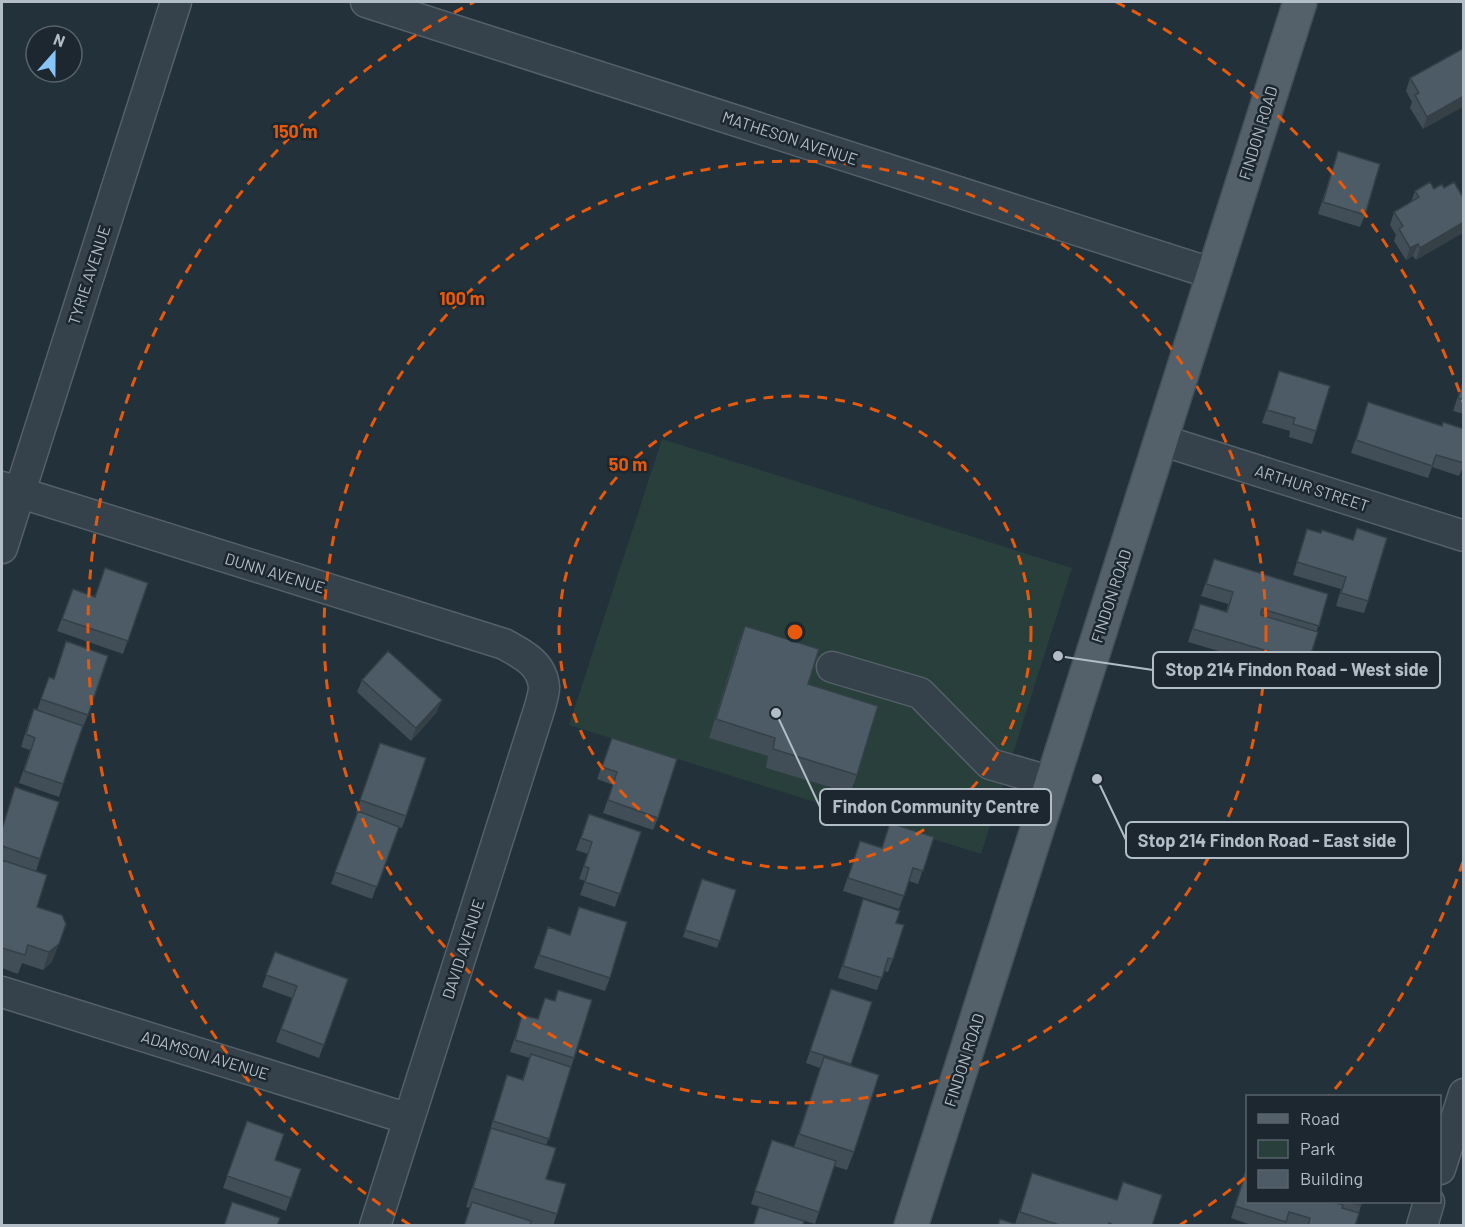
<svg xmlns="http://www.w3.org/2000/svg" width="1465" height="1227" font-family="Barlow,sans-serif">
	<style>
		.green { fill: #283f3c }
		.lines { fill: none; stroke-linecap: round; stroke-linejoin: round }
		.minor-casing { stroke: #556069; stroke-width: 33 }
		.major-casing { stroke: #434e57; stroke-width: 36 }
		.minor { stroke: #36424b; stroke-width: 30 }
		.major { stroke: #54616b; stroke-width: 33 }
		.wall { fill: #414e58 }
		.shaded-wall { fill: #354047 }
		.building { fill: #4c5b66; stroke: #354047; stroke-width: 1.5 }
		.ring { fill: none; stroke: #e8590c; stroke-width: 3; stroke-dasharray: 10 8 }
		.labels { text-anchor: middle; stroke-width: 5; stroke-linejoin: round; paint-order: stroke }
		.street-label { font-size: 16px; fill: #b2bdc7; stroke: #1c272f }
		.centre { fill: #e8590c; stroke: #1c272f; stroke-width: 3 }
		.ring-label { font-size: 18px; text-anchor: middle; font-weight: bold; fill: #e8590c; stroke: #1c272f; stroke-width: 5; stroke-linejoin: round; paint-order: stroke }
		.leader { fill: none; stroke: #b2bdc7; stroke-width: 2 }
		.callout-dot { fill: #b2bdc7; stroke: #1c272f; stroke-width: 2 }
		.callout { fill: #1c272f; stroke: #b2bdc7; stroke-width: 2 }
		.callout-label { font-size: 18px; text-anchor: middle; font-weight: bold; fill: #b2bdc7 }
	</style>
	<rect width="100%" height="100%" fill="#23313a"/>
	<path class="green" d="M662 439 1072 568 981 854 569 725Z"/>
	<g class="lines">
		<defs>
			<path id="minor" d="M366 2 1214 274
				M1161 440 1464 536
				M2 487 504 644C522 654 542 663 544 687 544 694 541 703 539 710L375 1226
				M2 548 176 2
				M832 667 920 693 990 764 1052 782
				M2 992 409 1119
				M1440 1169 1464 1094
				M1422 1226 1429 1202"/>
			<path id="major" d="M911 1226 1300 2"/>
		</defs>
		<use href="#minor" class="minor-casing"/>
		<use href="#major" class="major-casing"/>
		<use href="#minor" class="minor"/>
		<use href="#major" class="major"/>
	</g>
	<path class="wall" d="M1464 48V106L1423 129 1410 108 1412 102 1406 91 1410 78Z
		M1338 151 1365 215 1360 227 1318 214Z
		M1444 188 1464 199V232L1416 260 1413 256 1406 260 1394 241 1396 235 1390 225 1394 212 1411 202 1415 191Z
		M1279 371 1316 431 1312 444 1289 437 1290 431 1262 423Z
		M1464 378V414L1453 411Z
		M1368 402 1441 426 1464 429V465L1459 476 1432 467 1428 478 1351 453Z
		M1357 528 1368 601 1364 613 1336 606 1341 589 1293 575 1307 529 1321 533 1353 540Z
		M1214 559 1328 594 1303 676 1188 642 1200 604 1226 612 1228 604 1201 596Z
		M148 583 123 654 57 631 73 589 95 597Z
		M745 626 808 684 857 775 850 793 766 768 768 756 709 738 738 644Z
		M49 677 88 715 83 727H82L59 797 19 783 30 750 21 747 29 721 37 710Z
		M362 680 437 712 411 741 357 692Z
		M612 738 658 818 653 830 603 813 613 785 597 779Z
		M380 743 426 758 402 828 398 827 372 899 331 884 357 813H356Z
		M59 802 36 871 2 860V828Z
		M589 814 641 832 615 907 580 895 585 881 579 879 588 854 576 850Z
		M934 837 918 884 909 881 899 909 843 891 860 841 881 848Z
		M2 860 37 907 52 962 43 970 22 963 18 974 2 968Z
		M702 879 736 890 717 948 683 937Z
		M863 899 896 923 893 959 888 972 884 971 877 990 838 978Z
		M579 907 610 978 605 991 534 968 548 927 570 934Z
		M275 952 348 979 319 1058 276 1042 292 998 262 987Z
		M831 989 872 1002 850 1065 854 1152 847 1170 834 1166 815 1224 751 1204 772 1140 794 1147 820 1068 806 1063Z
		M558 990 574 1058 546 1146V1179L557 1214 553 1226H464L470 1208 466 1207 507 1075 522 1080 530 1058 510 1052 522 1015 538 1019 545 998 554 1001Z
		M247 1121 275 1160 301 1169 286 1211 223 1188Z
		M1248 1163V1202H1362L1355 1226H1289L1285 1224V1226H1254L1231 1218 1243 1182 1242 1181Z
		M1032 1173 1152 1226H998L1015 1224Z"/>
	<path class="shaded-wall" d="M1464 96V106L1423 129 1427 117Z
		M1464 220V232L1416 260 1420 248Z
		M1418 244 1413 256 1406 260 1410 248Z
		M442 700 437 712 411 741 416 728Z
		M59 944 52 962 43 970 49 952Z"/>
	<path class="building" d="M1464 48V96L1427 117 1415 95 1419 93 1410 78Z
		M1338 151 1380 164 1365 215 1323 202Z
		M1430 182 1434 189 1442 184 1444 188 1454 182 1464 199V222L1420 248 1418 244 1410 248 1399 229 1403 226 1394 212 1419 197 1415 191Z
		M1279 371 1330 386 1316 431 1293 424 1295 418 1267 410Z
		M1464 380V400L1458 398Z
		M1368 402 1442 426 1443 422 1464 429V463L1436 455 1432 466 1356 440Z
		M1357 528 1387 538 1368 601 1341 593 1346 577 1297 562 1307 529 1321 533 1322 530 1353 540Z
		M1214 559 1328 594 1319 626 1262 609 1261 612V615L1318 632 1308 663 1193 629 1200 604 1227 612 1233 592 1206 584Z
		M105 568 148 583 128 641 62 619 73 589 95 597Z
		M745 626 819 649 808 684 878 706 857 775 773 749 775 738 716 719Z
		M66 641 108 656 88 715 41 699 49 677 54 679Z
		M388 651 442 700 416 728 362 680Z
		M34 709 83 726 63 784 24 771 35 738 26 734Z
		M612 738 677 759 658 818 608 800 617 772 602 767Z
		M380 743 426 758 406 816 360 800Z
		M15 787 59 802 40 859 2 846V829Z
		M358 811 399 827 377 887 335 872Z
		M589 814 641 832 620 894 585 882 589 868 584 866 592 842 581 838Z
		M890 823 934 837 923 871 913 868 904 896 848 878 860 841 882 848Z
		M2 860 47 875 37 907 62 915 66 924 59 944 49 952 28 945 25 955 2 948Z
		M702 879 736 890 720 941 685 930Z
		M863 899 900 911 896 923 904 925 893 959 888 958 882 978 843 966Z
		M579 907 627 922 610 978 539 955 548 927 570 935Z
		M275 952 348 979 324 1045 281 1029 297 986 266 975Z
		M831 989 872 1002 851 1064 810 1051Z
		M558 990 592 1000 574 1058 515 1040 522 1015 538 1019 545 998 555 1001Z
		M531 1054 571 1067 549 1139 493 1121 507 1075 523 1080Z
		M824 1057 879 1075 854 1152 799 1134Z
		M247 1121 284 1134 275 1160 301 1169 291 1198 227 1176Z
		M491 1128 556 1148 546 1179 566 1184 557 1214 473 1188Z
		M772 1140 836 1161 819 1212 755 1191Z
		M1032 1173 1117 1200 1123 1182 1162 1195 1152 1226H1116L1109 1223 1108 1226H1062L1020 1212Z
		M1244 1178 1248 1179V1202H1332L1343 1205 1342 1208 1359 1213 1355 1226H1308L1310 1218 1289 1212 1286 1222 1235 1206Z
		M232 1202 280 1218 277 1226H224Z
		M472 1202 531 1221 530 1226H464Z
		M1351 1202H1362L1361 1205Z
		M759 1207 804 1221 803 1226H753Z
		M1000 1219 1020 1226H998Z"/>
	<g class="ring">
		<circle cx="795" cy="632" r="236"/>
		<circle cx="795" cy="632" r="471"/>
		<path d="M1463 862A707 707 0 0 1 1329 1096M1245 1178A707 707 0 0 1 1180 1225M410 1225A707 707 0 0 1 474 2M1116 2A707 707 0 0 1 1463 402"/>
	</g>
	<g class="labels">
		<g class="street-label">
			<text transform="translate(1258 133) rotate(-73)" y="6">FINDON ROAD</text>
			<text transform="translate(790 138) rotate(18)" y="6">MATHESON AVENUE</text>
			<text transform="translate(89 275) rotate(-72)" y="6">TYRIE AVENUE</text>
			<text transform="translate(1312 488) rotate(18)" y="6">ARTHUR STREET</text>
			<text transform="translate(275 573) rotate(17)" y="6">DUNN AVENUE</text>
			<text transform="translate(1111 596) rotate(-72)" y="6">FINDON ROAD</text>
			<text transform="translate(463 949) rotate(-72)" y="6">DAVID AVENUE</text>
			<text transform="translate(205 1055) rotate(17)" y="6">ADAMSON AVENUE</text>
			<text transform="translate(964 1060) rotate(-72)" y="6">FINDON ROAD</text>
		</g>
	</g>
	<circle cx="795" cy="632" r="9" class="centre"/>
	<g class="ring-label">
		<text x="295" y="138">150 m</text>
		<text x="462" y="305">100 m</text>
		<text x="628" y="471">50 m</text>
	</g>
	<path class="leader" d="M1058 656L1153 670M776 713L820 807M1097 779L1126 840"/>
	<g class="callout-dot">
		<circle cx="1058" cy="656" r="6"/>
		<circle cx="776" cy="713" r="6"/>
		<circle cx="1097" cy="779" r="6"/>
	</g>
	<g class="callout">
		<rect x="1153" y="652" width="287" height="36" rx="6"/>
		<rect x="820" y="789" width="231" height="36" rx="6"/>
		<rect x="1126" y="822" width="282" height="36" rx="6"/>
	</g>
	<g class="callout-label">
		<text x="1297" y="676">Stop 214 Findon Road - West side</text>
		<text x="936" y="813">Findon Community Centre</text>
		<text x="1267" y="847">Stop 214 Findon Road - East side</text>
	</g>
	<rect width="1465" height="1227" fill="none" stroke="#b2bdc7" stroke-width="6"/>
	<rect x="1246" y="1095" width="195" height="108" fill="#1c272f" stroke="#58636c" stroke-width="1.5"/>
	<rect x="1258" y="1114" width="30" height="9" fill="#54616b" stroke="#58636c" stroke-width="1.5"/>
	<text x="1300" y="1125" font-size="18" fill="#b2bdc7">Road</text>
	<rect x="1258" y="1140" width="30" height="18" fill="#283f3c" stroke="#58636c" stroke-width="1.5"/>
	<text x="1300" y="1155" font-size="18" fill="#b2bdc7">Park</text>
	<rect x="1258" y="1170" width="30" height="18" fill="#4c5b66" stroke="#58636c" stroke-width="1.5"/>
	<text x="1300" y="1185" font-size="18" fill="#b2bdc7">Building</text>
	<g transform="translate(54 54) rotate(21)"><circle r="28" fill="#1c272f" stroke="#58636c" stroke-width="1.5"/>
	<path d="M0-4.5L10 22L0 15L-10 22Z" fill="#88c4f5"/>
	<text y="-9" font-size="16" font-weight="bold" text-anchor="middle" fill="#b2bdc7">N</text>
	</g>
</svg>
